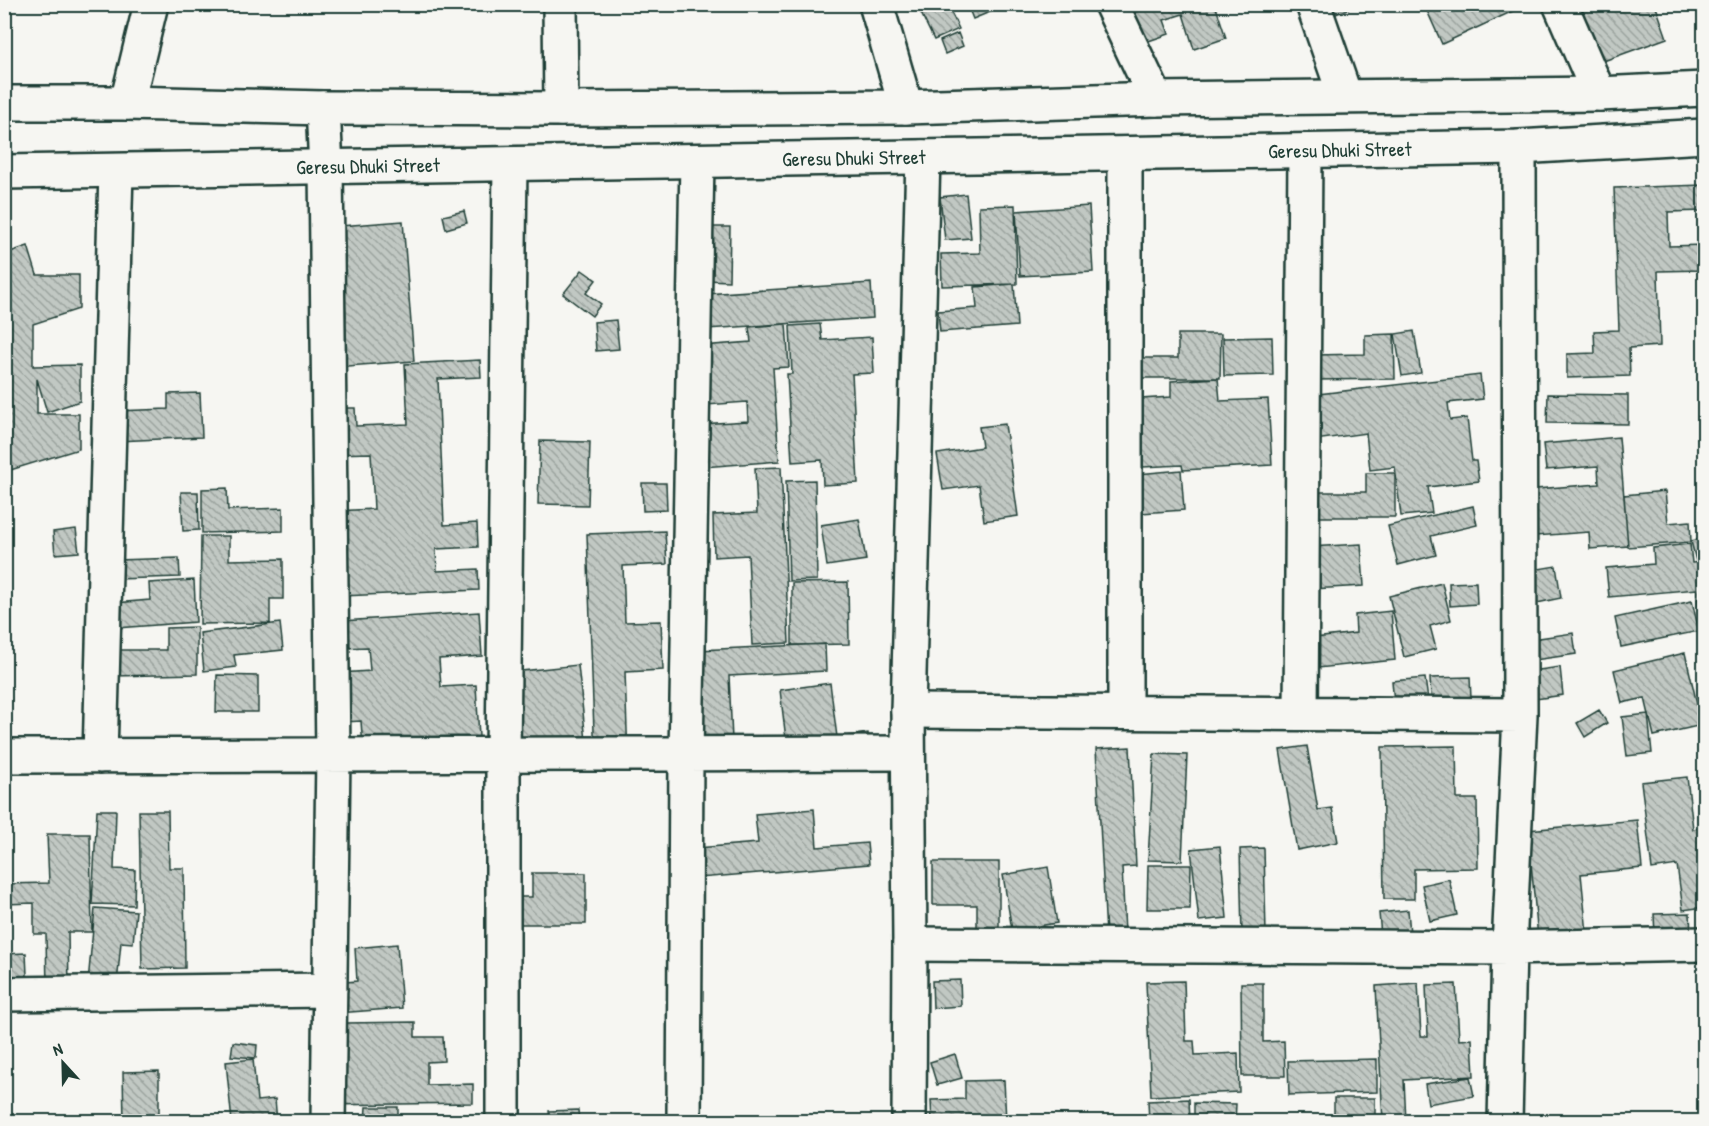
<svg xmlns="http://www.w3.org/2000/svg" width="1709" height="1126" font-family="'Patrick Hand',sans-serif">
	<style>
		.building { fill: url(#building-back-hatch); stroke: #1f3d34; stroke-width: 1.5 }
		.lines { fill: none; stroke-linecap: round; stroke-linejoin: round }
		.street-casing { stroke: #1f3d34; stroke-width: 38 }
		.secondary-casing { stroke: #1f3d34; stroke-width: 38 }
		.street { stroke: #f6f6f2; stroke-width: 33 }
		.secondary { stroke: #f6f6f2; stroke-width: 33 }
		.labels { text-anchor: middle; stroke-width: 6; stroke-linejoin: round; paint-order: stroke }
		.street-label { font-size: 20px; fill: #1f3d34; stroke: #f6f6f2 }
	</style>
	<defs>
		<pattern id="building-back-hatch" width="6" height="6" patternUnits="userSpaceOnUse" patternTransform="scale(1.5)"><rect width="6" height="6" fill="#c1c8c3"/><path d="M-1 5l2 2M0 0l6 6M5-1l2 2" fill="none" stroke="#9ca49f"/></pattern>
	</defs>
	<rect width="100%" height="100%" fill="#f6f6f2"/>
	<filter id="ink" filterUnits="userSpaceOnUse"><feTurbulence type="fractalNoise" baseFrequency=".0167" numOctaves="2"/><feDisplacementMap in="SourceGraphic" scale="12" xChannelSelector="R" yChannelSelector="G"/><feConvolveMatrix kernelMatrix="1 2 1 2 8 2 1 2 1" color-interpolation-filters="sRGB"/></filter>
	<g filter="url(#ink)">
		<path class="building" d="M929 4H947L959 29 934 40 919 9Z
			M967 4H995L997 9 973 19Z
			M1115 4H1215L1226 38 1194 49 1183 14 1164 20 1169 34 1128 48Z
			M1324 4H1356L1357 5 1329 17Z
			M1424 4H1528L1442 44Z
			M1564 4H1655L1667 38 1587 67Z
			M958 33 963 46 945 54 940 41Z
			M1704 185V211L1668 212 1669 246 1704 245V270L1658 271 1660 346 1629 348 1630 376 1567 378V354L1595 353 1594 331 1619 330 1614 188Z
			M966 194 971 238 945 240 940 197Z
			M1015 205 1017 284 942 286 941 254 980 253 979 206Z
			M1089 206 1093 272 1020 276 1016 211Z
			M464 211 467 223 446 229 443 216Z
			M403 221 414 361 334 367 330 319 346 317 340 226Z
			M706 227H730L729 281 706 280Z
			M28 246 37 275H79V309L33 324V366L80 365V401L47 412 37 379V414H79V449L4 472V254Z
			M582 270 596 280 586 293 601 304 592 316 563 294Z
			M871 283 873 318 707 329 705 294Z
			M1014 284 1017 326 940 332 938 311 977 308 975 287Z
			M616 320 619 349 596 351 594 322Z
			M786 324 789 367 773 368 779 461 703 467 700 424 748 421 747 402 706 405 702 346 751 342 749 327Z
			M820 324 822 340 872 337 874 373 852 374 858 483 823 485 822 460 792 462 787 374H792L790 326Z
			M1414 331 1421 373 1402 376 1395 334Z
			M1178 334H1221L1220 378H1125V358H1178Z
			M1394 334 1395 379 1314 380V355L1365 354V335Z
			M1272 337 1273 375 1224 376 1223 338Z
			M480 360 481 377 438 379 444 525 477 523 478 547 436 549 437 571 478 569 479 590 342 596 335 511 374 509 371 453 333 454 331 408H355L356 426 408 424 405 364Z
			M1480 375 1483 399 1448 403 1450 420 1467 418 1472 461H1476L1479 481 1428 487 1432 513 1401 516 1395 467 1370 470 1366 433 1315 440 1310 395Z
			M1218 378 1220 401 1268 399 1272 465 1183 470 1182 465 1143 467 1141 433 1126 400 1171 397V381Z
			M200 393 202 437 118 441 116 411 168 409V394Z
			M1548 394 1628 395V424L1547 423Z
			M1005 424 1018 516 984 521 979 485 943 490 937 454 982 447 979 427Z
			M1619 437 1628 546 1590 549 1589 532 1535 536 1523 490 1599 484 1598 466 1546 470 1543 444Z
			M540 441 590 442 588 505 538 504Z
			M781 467 789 643 752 645 748 555 714 557 713 515 757 513 755 468Z
			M1181 470 1184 510 1141 513 1138 474Z
			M1366 473H1395V517H1310V492H1366Z
			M815 480 817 580 789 581 786 481Z
			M642 483H666L667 510 643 511Z
			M227 488 228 510 283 508V531L202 533V489Z
			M1665 491 1668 523 1690 521 1691 542 1628 547 1624 495Z
			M181 492H198L199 530 183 531Z
			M1473 506 1477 525 1431 536 1436 555 1398 565 1388 526Z
			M859 519 866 560 827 566 821 525Z
			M76 529 79 552 55 554 53 532Z
			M665 531 667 564 623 566 625 622 661 621 663 670 625 672 628 759 595 760 587 534Z
			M201 536H229V560L283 559V599H270V623L200 624Z
			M1704 538V559L1696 561 1691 541Z
			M1361 544 1364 586 1312 589 1309 547Z
			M1690 544 1692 563 1704 562V648H1702L1697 589 1609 597 1606 568 1654 564 1653 548Z
			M179 558 180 577 117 579V560Z
			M1556 566 1561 598 1532 604 1526 571Z
			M194 580 196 622 117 628 115 603 150 600 149 583Z
			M848 582 849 644 792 645V583Z
			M1476 582 1477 604 1450 606 1449 583Z
			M1442 583 1451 620 1430 626 1436 649 1404 657 1389 596Z
			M1692 601 1699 631 1621 647 1615 618Z
			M1391 611 1395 660 1318 668 1315 638 1356 633 1355 615Z
			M479 612 482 656 439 659 441 687 476 685 480 754 364 761 361 721 327 723 325 674 370 671 368 647 344 648 342 621Z
			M280 623 283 650 234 655 236 667 204 671 200 633Z
			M197 627V674L115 676V650H166V628Z
			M1573 633 1576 654 1528 661 1526 640Z
			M825 644 826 671 729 676 733 761 703 762 699 650Z
			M1685 653 1702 725 1654 736 1645 698 1622 703 1614 670Z
			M578 665 586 741 520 748 512 672Z
			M1560 667 1563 695 1529 700 1525 672Z
			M217 675 258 676V712H216Z
			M1470 677 1471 699 1431 700 1430 678Z
			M1425 678 1428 700 1394 703 1392 681Z
			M830 683 837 737 868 733 871 761 790 772 780 690Z
			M1599 710 1607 723 1585 737 1577 723Z
			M1648 714 1652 753 1627 756 1622 717Z
			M1307 746 1318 810 1332 808 1338 842 1297 850 1280 750Z
			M1456 746 1457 799H1477L1478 868 1414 869V899H1384L1382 747Z
			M1130 747 1136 866 1122 867 1125 934 1106 935 1096 749Z
			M1154 754 1187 755 1182 861 1148 860Z
			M1687 777 1693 829 1700 828 1704 861V907L1683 910 1677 865 1652 869 1641 782Z
			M814 809 817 847 867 843 869 864 699 878 697 848 758 843 755 814Z
			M97 810H116L114 869 135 870 134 905 92 904Z
			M139 811H168L169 868H184L185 968 142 969Z
			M1637 820 1642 868 1581 874 1587 933 1538 938 1528 830Z
			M47 834H90L92 932H68L69 989 47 990 46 934H34V903L4 904V884L49 883Z
			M1220 846 1227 918 1199 921 1191 849Z
			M1264 848 1266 935 1242 936 1240 849Z
			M933 862H999V933H977V905H933Z
			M1148 865H1191L1190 909H1147Z
			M1048 867 1057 923 1012 930 1003 875Z
			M532 873H586V924H513V897H532Z
			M1449 879 1457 915 1430 921 1422 885Z
			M95 908 136 911 133 943 121 942 117 984 88 982Z
			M1408 910 1411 945 1382 947 1379 913Z
			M1690 913 1691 935 1655 936 1654 914Z
			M397 944 402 1008 325 1014 323 984 357 981 355 948Z
			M26 953 28 998 4 999V954Z
			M960 980 961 1006 933 1008 932 981Z
			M1184 981 1186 1041H1194L1195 1055 1238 1053 1239 1092 1151 1096 1146 982Z
			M1241 983H1263V1042L1284 1041 1285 1076H1242Z
			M1418 983 1421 1036H1428L1426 985 1456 984 1459 1040 1472 1039 1474 1076 1404 1080 1406 1122H1383L1376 986Z
			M415 1022V1037H443L444 1061 427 1062V1085L473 1084V1103L324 1105V1075L346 1074V1023Z
			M233 1042 257 1045 256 1058 231 1056Z
			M955 1054 962 1078 937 1085 930 1062Z
			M253 1059 257 1101 275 1099 277 1122H232L226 1062Z
			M1377 1059V1092L1289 1095 1288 1061Z
			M159 1071V1121L124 1122 123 1072Z
			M1470 1077 1474 1096 1428 1104 1425 1084Z
			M1004 1080 1006 1122H932L931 1100 965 1099V1081Z
			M1334 1098H1375V1122H1334Z
			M1189 1099 1190 1122H1149L1148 1101Z
			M1194 1103 1236 1104 1235 1122H1194Z
			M366 1107H398V1122H365Z
			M578 1110 579 1122H550L549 1111Z"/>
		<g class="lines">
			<defs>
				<path id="street" d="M560 4 561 109
					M876 4 906 107
					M1111 4 1156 99
					M1313 4 1345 96
					M1560 4 1599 94
					M127 103 151 4
					M323 108 326 167 333 755 328 1122
					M908 711 1520 715
					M1125 712V154
					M1301 713 1305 151
					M4 756 908 753
					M100 756 116 171
					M910 944 1509 948 1704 944
					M4 994 330 990
					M503 1122V754L510 164
					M684 1122 686 754 697 161
					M1505 1122 1509 948 1520 715 1519 147"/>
				<g id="secondary">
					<path d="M4 103H127L323 108 561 109 906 107 1156 99 1599 94 1704 89"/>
					<path id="s1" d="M4 172 1519 147 1704 136"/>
					<path d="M909 1122 910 944 908 711 923 157"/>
				</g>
			</defs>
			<use href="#street" class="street-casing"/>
			<use href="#secondary" class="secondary-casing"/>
			<use href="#street" class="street"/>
			<use href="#secondary" class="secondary"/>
		</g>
	</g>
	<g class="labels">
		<g class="street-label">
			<text dy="7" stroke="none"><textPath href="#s1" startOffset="1336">Geresu Dhuki Street</textPath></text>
			<text dy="7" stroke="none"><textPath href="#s1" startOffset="850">Geresu Dhuki Street</textPath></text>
			<text dy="7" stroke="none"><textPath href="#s1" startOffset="364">Geresu Dhuki Street</textPath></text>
		</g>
	</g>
	<rect width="1709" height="1126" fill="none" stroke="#f6f6f2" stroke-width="24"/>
	<rect x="12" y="12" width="1685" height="1102" fill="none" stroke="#1f3d34" stroke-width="2" filter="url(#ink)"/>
	<g transform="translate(63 1063) rotate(338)" stroke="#f6f6f2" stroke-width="4.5" paint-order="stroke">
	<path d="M0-4.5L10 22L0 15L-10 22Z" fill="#1f3d34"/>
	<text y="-9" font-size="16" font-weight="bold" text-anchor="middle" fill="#1f3d34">N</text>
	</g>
</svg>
